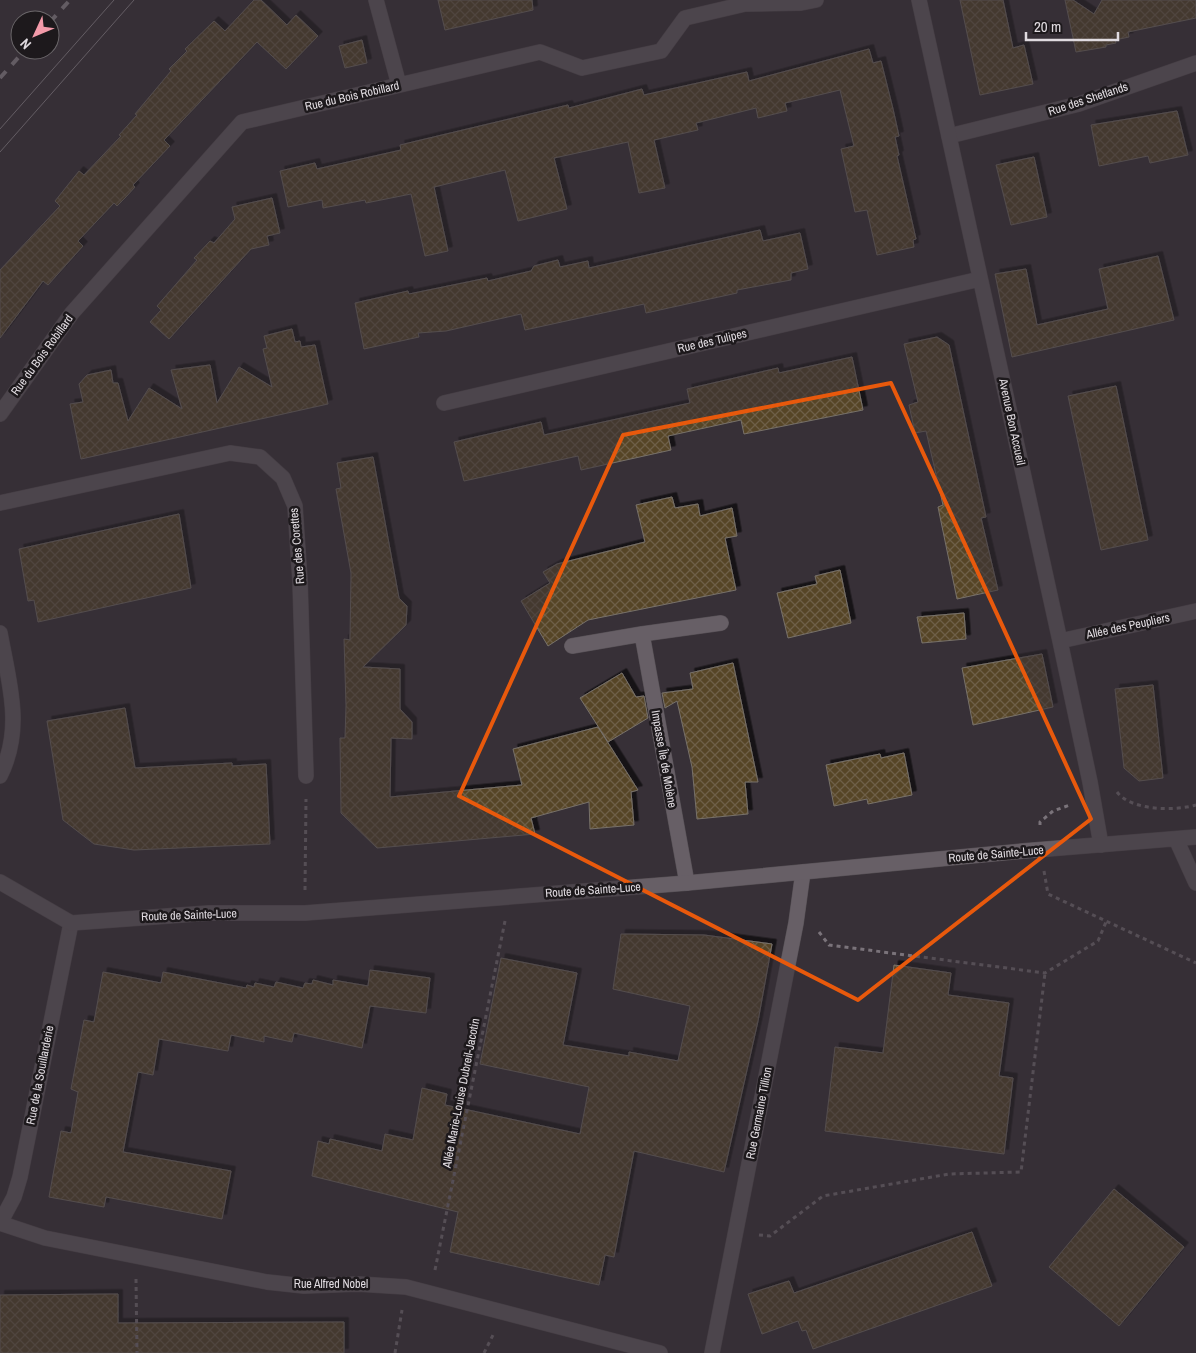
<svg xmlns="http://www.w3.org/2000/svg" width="1196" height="1353" font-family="'Archivo Narrow',sans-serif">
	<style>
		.building { fill: url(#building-cross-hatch); stroke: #777169; filter: url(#shadow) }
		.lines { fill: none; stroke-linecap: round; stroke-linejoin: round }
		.lane-casing { stroke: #554f54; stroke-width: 16 }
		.street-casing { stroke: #554f54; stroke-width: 16 }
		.secondary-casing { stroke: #554f54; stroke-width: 16 }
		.path { stroke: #7a737a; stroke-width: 3; stroke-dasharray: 4 4; stroke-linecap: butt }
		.lane { stroke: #675f66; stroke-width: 15 }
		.street { stroke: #675f66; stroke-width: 15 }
		.secondary { stroke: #675f66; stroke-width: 15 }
		.tram { stroke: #999399; stroke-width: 1 }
		.rail { stroke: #999399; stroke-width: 4; stroke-dasharray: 9 9; stroke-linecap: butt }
		.marked { fill: none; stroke: #e8590c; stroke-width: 4; stroke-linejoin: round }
		.labels { text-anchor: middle; stroke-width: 5; stroke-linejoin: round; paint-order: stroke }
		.street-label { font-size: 12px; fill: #e0dbe0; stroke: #1d191c }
	</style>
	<defs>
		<pattern id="building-cross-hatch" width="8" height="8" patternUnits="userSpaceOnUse" patternTransform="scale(1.25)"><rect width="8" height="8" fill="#564528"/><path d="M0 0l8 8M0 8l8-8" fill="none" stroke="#6e5f47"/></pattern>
		<filter id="shadow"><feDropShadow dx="4.5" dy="-4.5" stdDeviation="0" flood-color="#0009"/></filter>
	</defs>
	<rect width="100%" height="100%" fill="#373037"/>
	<path class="building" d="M254 0H261L287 25 296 15 318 36 286 69 257 42 164 140 170 146 133 185 135 187 126 197 117 206 114 203 78 241 83 246 48 285 43 281 0 338V270L60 206 55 201 79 171 84 175 121 136 119 135 137 115 135 114 171 71 169 69 187 51 185 49 214 21 225 31Z
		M438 0H532L533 10 445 30Z
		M960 0H1003L1013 48 1024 45 1033 84 980 95Z
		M1065 0H1073L1094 14 1102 0H1196V18L1128 32 1129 37 1115 40 1116 43 1106 45V47L1076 52Z
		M362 40 367 63 345 68 339 46Z
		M869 49 873 63 881 61 893 109 899 136 895 137 899 155 897 156 916 239 913 240 914 247 877 255 867 210 855 212 841 149 854 146 840 90 785 103 787 111 758 118 756 108 696 123 698 130 654 140 665 188 639 193 628 142 554 158 567 209 518 221 505 170 434 187 448 251 425 256 411 194 366 203 365 200 323 208 322 200 288 207 280 171 315 163 317 169 401 150 400 145 568 105 569 108 642 89 644 95 747 72 749 81Z
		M1177 111 1188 155 1150 163 1148 156 1099 166 1091 125Z
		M1034 157 1047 217 1011 225 996 165Z
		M272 198 280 233 267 236 269 245 251 249 169 339 150 322 161 310 157 306 197 260 194 258 210 241 214 243 235 219 232 207Z
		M760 230 763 241 800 233 808 269 791 273V280L737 290V293L646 313 644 304 525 330 521 314 446 331 418 333 419 337 364 349 355 303 408 291 409 294 487 278 488 281 531 271 534 266 558 260 560 267 588 261 589 268Z
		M1158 256 1174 320 1012 357 995 274 1026 269 1037 325 1108 309 1099 269Z
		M292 329 295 342 300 341 301 347 315 345 328 404 81 459 70 404 83 402 79 384 87 375 111 370 113 383H118L128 421 149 388 182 409 171 370 210 365 217 403 239 367 272 387 263 349 267 348 264 336Z
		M937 337 949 345 986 517 981 518 998 590 957 599 938 507 943 505 926 431 915 433 909 405 918 402 904 344Z
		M852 357 863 410 744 434 741 420 668 436 671 450 581 470 578 456 464 481 454 442 541 422 544 435 690 403 687 389 778 368 779 373Z
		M1116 386 1148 540 1101 550 1068 396Z
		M373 457 399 598 407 606 406 625 363 667 400 669V709L412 722V739L391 738 390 797 522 785 513 749 598 727 638 790 631 792 634 825 590 829 589 802 531 818 535 834 377 848 341 813 340 738H345L346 706 344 639 350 640 351 573 336 489 341 488 337 463Z
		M672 497 675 508 698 504 700 516 732 508 737 536 725 538 736 590 588 620 548 646 521 601 550 583 543 572 557 564 645 542 636 505Z
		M179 514 191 588 38 622 34 600 28 601 19 549Z
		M840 570 851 623 788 638 777 593 817 584 815 576Z
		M964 613 966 639 922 643 917 617Z
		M1042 654 1053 707 973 725 962 668Z
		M733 663 758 782H745L748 814 697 819 692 767 677 701 665 708 662 693 693 689 690 673Z
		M622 673 636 697 644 696 648 718 608 742 580 698Z
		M1153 685 1163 778 1139 781 1124 768 1115 689Z
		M125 708 135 768 232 763V766L266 764 270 844 134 850 94 844 63 820 47 721Z
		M904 753 912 795 868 804 867 799 834 806 826 765 880 754 881 758Z
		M621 934 704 935 772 944 758 1021 724 1172 634 1151 614 1257 605 1255 599 1285 450 1252 458 1212 312 1176 318 1141 329 1144 330 1139 382 1151 385 1134 413 1140 422 1088 447 1094 445 1105 580 1134 589 1087 480 1064 501 958 577 973 563 1045 629 1056V1052L678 1061 690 1006 613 989Z
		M894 965 951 973 948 995 1009 1003 999 1076 1013 1078 1004 1154 825 1131 835 1047 883 1053Z
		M370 970 430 978 426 1013 370 1006 362 1048 294 1033 292 1042 264 1036V1042L231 1035 228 1051 159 1039 153 1075 138 1072 123 1152 231 1171 222 1219 106 1197 104 1207 49 1197 61 1131 71 1133 78 1092 71 1089 84 1020 94 1022 103 972 161 983 163 972 246 988 247 985 254 987 255 983 274 987 276 982 303 988 305 983 312 984 313 980 333 985V980L368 986Z
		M1114 1189 1184 1247 1119 1326 1049 1267Z
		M972 1232 992 1286 813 1349 806 1330 802 1331 798 1321 762 1334 748 1294 789 1281 794 1293Z
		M118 1294V1323L344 1322V1353H0V1295Z"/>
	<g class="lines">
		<defs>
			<path id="lane" d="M949 136 1079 104 1196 63"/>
			<path id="street" d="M376 0 399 85
				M919 0 1060 641 1090 782 1101 845
				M444 403 980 279
				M0 414 72 313 242 122 540 52 582 68 661 51 685 18 745 4 801 3 816 0
				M0 503 230 453 260 457 283 478 295 506 300 581 306 776
				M0 633C9 683 24 728 0 776
				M642 634 721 623
				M1060 641 1196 611
				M572 646 642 634 687 883
				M71 923 20 1177 14 1197 0 1223 45 1238 267 1282 304 1286 358 1284 406 1287 660 1353
				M712 1353 796 923 803 872"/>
			<path id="secondary" d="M1176 839 1196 883
				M0 882 71 923 209 913H305L687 883 1023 851 1196 837"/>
		</defs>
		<use href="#lane" class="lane-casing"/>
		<use href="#street" class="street-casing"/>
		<use href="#secondary" class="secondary-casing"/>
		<path class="path" d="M1117 792C1131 811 1175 811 1196 805
			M1040 825V822L1053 811 1070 805
			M1044 871 1048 894 1196 963
			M305 890 306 799
			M819 932 829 945 1045 973 1098 941 1106 922
			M759 1235 770 1236 823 1196 949 1174 1021 1172 1045 973
			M435 1270 505 921
			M136 1279 137 1353
			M395 1353 402 1310
			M484 1353 494 1333"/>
		<use href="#lane" class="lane"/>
		<use href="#street" class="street"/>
		<use href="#secondary" class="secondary"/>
		<path class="tram" d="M0 129 114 0
			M0 152 134 0"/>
		<path class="rail" d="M50 22 70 0
			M0 78 25 50"/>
	</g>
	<path d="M0 0H1196V1353H0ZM891 383 1091 819 858 1000 459 796 623 435Z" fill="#373037" fill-opacity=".55" fill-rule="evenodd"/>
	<path class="marked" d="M891 383 1091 819 858 1000 459 796 623 435Z"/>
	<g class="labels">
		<g class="street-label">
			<text transform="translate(352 96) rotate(-13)" y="4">Rue du Bois Robillard</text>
			<text transform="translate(1088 99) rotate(-18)" y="4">Rue des Shetlands</text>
			<text transform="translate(712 341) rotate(-13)" y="4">Rue des Tulipes</text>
			<text transform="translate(42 355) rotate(-54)" y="4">Rue du Bois Robillard</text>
			<text transform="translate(1012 422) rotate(78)" y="4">Avenue Bon Accueil</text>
			<text transform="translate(297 546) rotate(-95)" y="4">Rue des Corettes</text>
			<text transform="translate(1128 626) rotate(-12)" y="4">Allée des Peupliers</text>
			<text transform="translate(664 759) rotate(80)" y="4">Impasse Île de Molène</text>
			<text transform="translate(996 854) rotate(-5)" y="4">Route de Sainte-Luce</text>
			<text transform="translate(593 890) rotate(-4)" y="4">Route de Sainte-Luce</text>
			<text transform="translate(189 915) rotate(-2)" y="4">Route de Sainte-Luce</text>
			<text transform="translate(40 1075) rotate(-79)" y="4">Rue de la Souillarderie</text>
			<text transform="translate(461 1093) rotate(-79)" y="4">Allée Marie-Louise Dubreil-Jacotin</text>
			<text transform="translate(759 1113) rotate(-79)" y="4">Rue Germaine Tillion</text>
			<text x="331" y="1288">Rue Alfred Nobel</text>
		</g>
	</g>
	<g transform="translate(35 35) rotate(226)"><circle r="24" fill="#1d191c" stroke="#6b676a"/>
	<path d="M0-4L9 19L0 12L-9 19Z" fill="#f39aa9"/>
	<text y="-8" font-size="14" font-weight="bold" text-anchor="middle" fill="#e0dbe0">N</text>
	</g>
	<path d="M1026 32v8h92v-8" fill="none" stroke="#e0dbe0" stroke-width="2.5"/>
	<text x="1034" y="32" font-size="15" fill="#e0dbe0" stroke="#1d191c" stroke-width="4" paint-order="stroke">20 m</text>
</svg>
